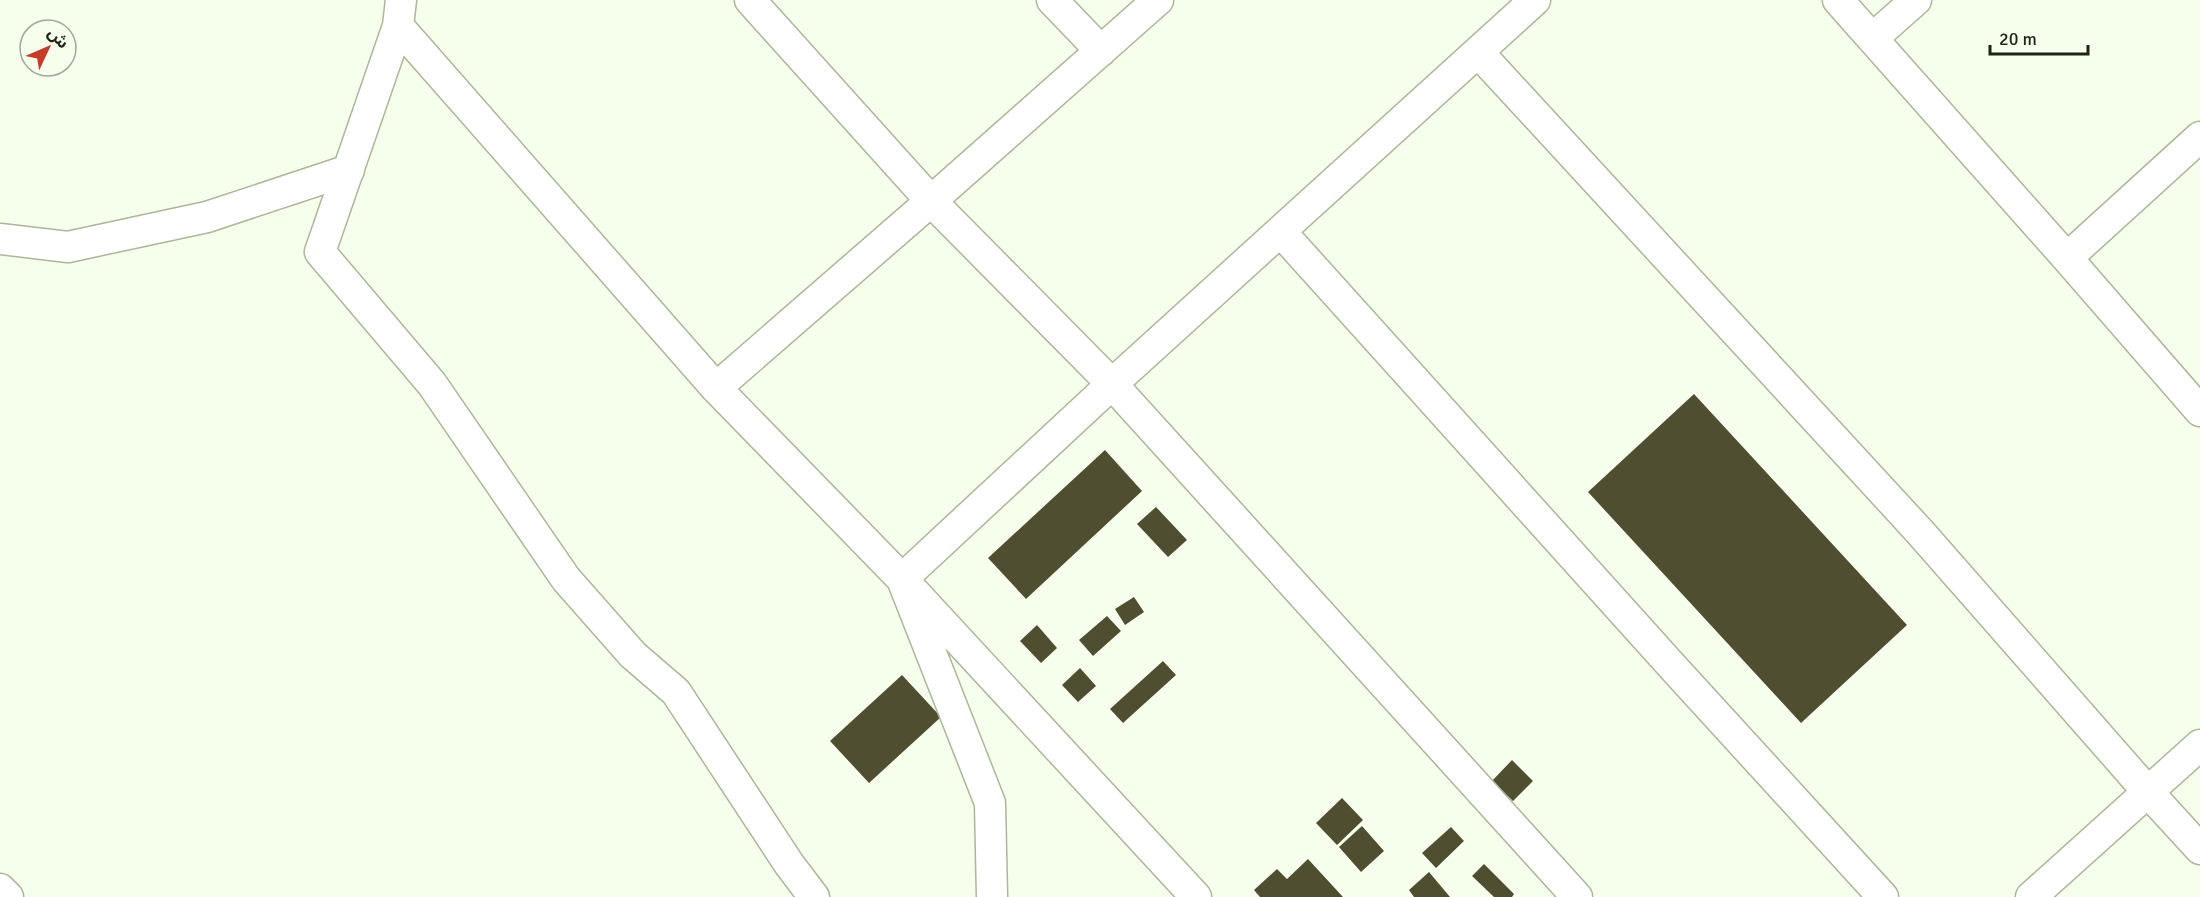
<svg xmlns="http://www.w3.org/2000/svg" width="2200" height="897" font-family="Signika,'Noto Sans Arabic',sans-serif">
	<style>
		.building { fill: #4f4e31 }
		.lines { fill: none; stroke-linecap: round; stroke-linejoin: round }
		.minor-casing { stroke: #aab798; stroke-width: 33 }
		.minor { stroke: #fff; stroke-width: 30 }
	</style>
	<rect width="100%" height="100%" fill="#f6ffeb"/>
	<path class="building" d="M1694 394 1907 625 1801 723 1588 492Z
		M1105 450 1142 491 1026 599 988 558Z
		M1156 507 1187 540 1168 557 1137 524Z
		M1134 597 1144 612 1125 625 1115 609Z
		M1107 616 1121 631 1093 656 1079 640Z
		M1037 625 1057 648 1041 663 1020 641Z
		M1163 661 1176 675 1123 723 1110 709Z
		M1080 668 1096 686 1078 702 1062 685Z
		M902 675 941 717 869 783 830 741Z
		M1512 760 1533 781 1513 801 1492 781Z
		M1342 798 1363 820 1337 845 1316 823Z
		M1362 826 1384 851 1361 872 1339 847Z
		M1451 827 1464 841 1436 868 1422 853Z
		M1308 859 1343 897H1260L1254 890 1277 869 1287 879Z
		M1484 864 1514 894 1512 897H1494L1472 876Z
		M1429 872 1450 897H1414L1409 890Z"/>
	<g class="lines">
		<defs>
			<path id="minor" d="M401 0 398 26 320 252 432 384 566 579 633 655 676 692 789 864 814 897
				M750 0 931 201 1112 384 1577 897
				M1052 0 1101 51
				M1838 0 2067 258 2200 411
				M398 26 716 388 902 579 1196 897
				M1873 38 1916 0
				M1478 52 1920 532 2148 792 2200 849
				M1281 232 1671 665 1883 897
				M0 239 68 247 207 217 349 170
				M2067 258 2200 137
				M716 388 931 201 1158 0
				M0 889 8 897
				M992 897 990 803 902 579 1112 384 1535 0
				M2031 897 2200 745"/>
		</defs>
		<use href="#minor" class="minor-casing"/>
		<use href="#minor" class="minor"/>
	</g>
	<g transform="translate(48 48) rotate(46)"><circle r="28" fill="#f6ffeb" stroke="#a0a797" stroke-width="1.5"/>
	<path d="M0-4.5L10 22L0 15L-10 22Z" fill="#c73b29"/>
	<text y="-9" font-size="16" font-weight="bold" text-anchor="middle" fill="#1f2418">ش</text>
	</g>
	<path d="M1990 45v9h98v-9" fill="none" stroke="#1f2418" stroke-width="3"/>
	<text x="1999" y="45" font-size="18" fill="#1f2418" stroke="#f6ffeb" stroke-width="4.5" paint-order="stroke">20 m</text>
</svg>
